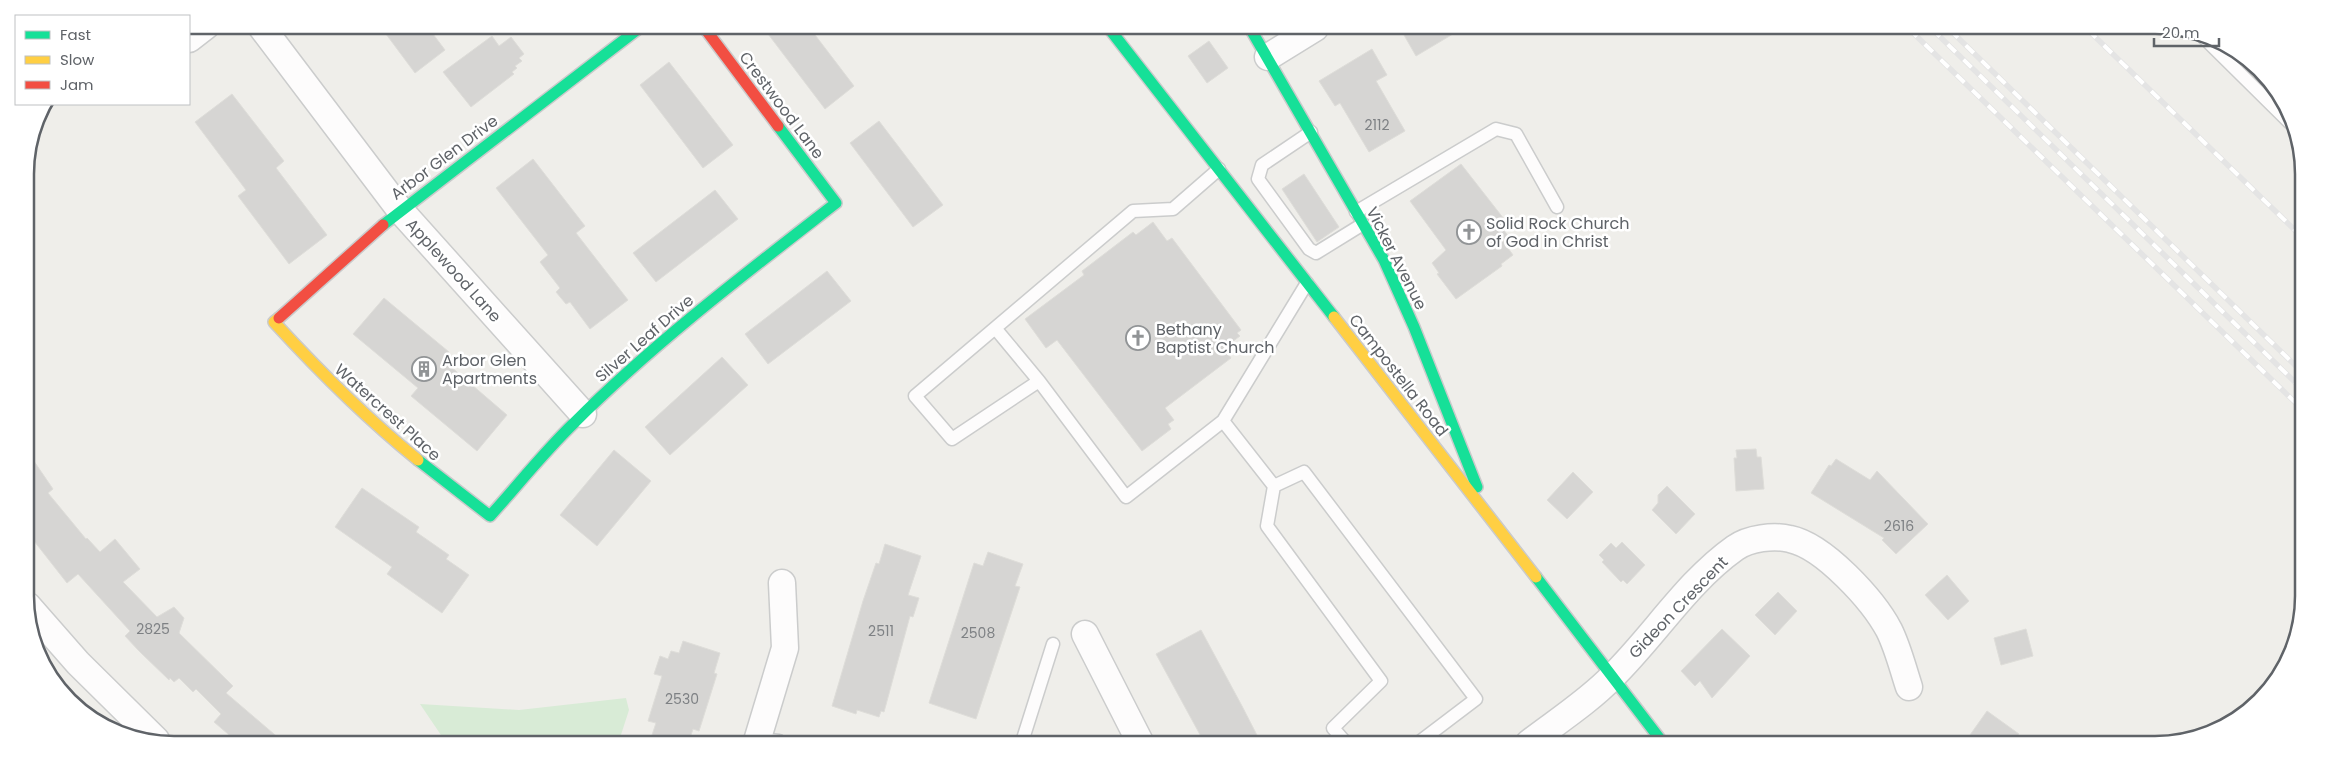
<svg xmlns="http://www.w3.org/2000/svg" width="2329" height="770" font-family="Poppins,sans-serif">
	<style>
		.green { fill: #d8ebd6 }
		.building { fill: #d6d5d3; stroke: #deddd9 }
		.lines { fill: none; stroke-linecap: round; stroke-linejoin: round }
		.lane-casing { stroke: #cbcccc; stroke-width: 15 }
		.street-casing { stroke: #cbcccc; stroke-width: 29 }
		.fast-casing { stroke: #cacacb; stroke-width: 14 }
		.slow-casing { stroke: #cacacb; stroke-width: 14 }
		.jam-casing { stroke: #cacacb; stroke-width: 14 }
		.lane { stroke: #fdfcfc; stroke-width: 12 }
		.street { stroke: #fdfcfc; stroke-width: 26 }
		.fast { stroke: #16e098; stroke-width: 11 }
		.slow { stroke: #ffcf43; stroke-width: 11 }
		.jam { stroke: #f24e42; stroke-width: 11 }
		.rail-casing { stroke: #e4e4e4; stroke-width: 5.5 }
		.rail { stroke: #fff; stroke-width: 4; stroke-dasharray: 11; stroke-linecap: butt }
		.labels { text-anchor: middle; stroke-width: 5; stroke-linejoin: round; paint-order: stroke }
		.number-label { font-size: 14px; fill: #7e8184 }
		.street-label { font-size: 16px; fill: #5f6368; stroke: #fff }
		.poi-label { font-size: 16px; fill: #5f6368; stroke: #fff; text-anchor: start }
		.rim { fill: none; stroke: #5f6368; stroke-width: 2.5 }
	</style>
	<rect width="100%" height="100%" fill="#efeeea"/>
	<path class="green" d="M626 698 629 710 619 741H445L420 704 519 710Z"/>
	<path class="building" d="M380 26H427L445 50 415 73Z
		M762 26 809 27 854 86 825 109Z
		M1400 28H1463L1416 56Z
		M492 36 499 46 511 37 524 54 519 58 522 61 515 66 517 68 512 72 514 74 471 107 443 72Z
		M1209 41 1228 68 1207 83 1188 56Z
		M1372 49 1387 75 1376 81 1405 131 1369 152 1340 103 1335 106 1319 81Z
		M669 62 733 145 703 168 640 85Z
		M232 94 284 161 276 168 327 235 289 264 238 196 246 190 195 122Z
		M879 121 943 205 913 227 850 143Z
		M533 159 585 226 576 233 628 300 590 329 570 302 566 304 556 292 560 288 540 262 548 255 496 188Z
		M1461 164 1504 219 1502 221 1505 226 1502 228 1509 237 1503 241 1513 255 1501 264 1502 266 1456 299 1437 274 1439 273 1432 263 1446 250 1410 201Z
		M1304 174 1339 227 1317 242 1282 189Z
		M715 190 738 219 656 282 633 253Z
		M1153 222 1167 241 1172 238 1241 330 1237 333 1240 336 1224 348 1231 358 1165 408 1174 420 1168 424 1171 429 1142 451 1057 340 1046 348 1025 319 1084 275 1082 271 1133 232 1136 235Z
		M827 271 851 301 768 364 745 334Z
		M384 298 449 352 443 360 507 415 477 451 411 396 418 388 353 334Z
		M722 357 748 385 670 455 645 427Z
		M1756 449 1757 457H1761L1764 489 1736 491 1734 458H1737L1736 450Z
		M614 450 651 481 597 546 560 515Z
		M27 451 53 489 48 493 86 539 87 538 100 552 115 539 140 569 123 582 157 617 174 607 184 618 179 633 233 686 226 693 281 740H235L214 722 221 714 196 689 193 692 179 678 174 682 170 678 169 680 139 651 125 636 130 631 78 574 67 583 27 532Z
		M1836 459 1870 480 1877 471 1928 524 1896 554 1882 540 1884 538 1811 493 1829 465 1831 466Z
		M1573 472 1593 492 1567 519 1547 500Z
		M1667 486 1695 514 1676 534 1652 510 1658 503V495Z
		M362 488 419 527 416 532 449 555 446 559 469 575 442 613 387 574 392 567 335 527Z
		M1622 542 1645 565 1627 584 1623 580 1621 582 1602 562 1604 560 1599 555 1611 543 1616 548Z
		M885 544 921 556 908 595 919 598 913 617 910 616 884 712 881 711 879 717 857 710 856 714 832 706 863 601 876 563 879 564Z
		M988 552 1023 564 1015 586 1020 587 976 719 929 703 974 563 983 566Z
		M1947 575 1969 601 1948 620 1925 595Z
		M1778 592 1797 611 1775 635 1755 615Z
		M1722 629 1750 656 1712 698 1700 681 1695 686 1681 671Z
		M2026 629 2033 656 2001 665 1994 638Z
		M1201 630 1242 706 1261 743 1204 742 1156 654Z
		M683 641 720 653 714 673 717 674 699 731 693 729 689 741H650L656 723 648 721 662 676 654 674 660 656 668 659 671 651 679 653Z
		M1987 711 2019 734 2011 744H1984L1970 735Z"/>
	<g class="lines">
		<defs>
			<path id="lane" d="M2199 33 2290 123
				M1311 132 1262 165 1258 179 1309 249 1316 253 1363 224
				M1219 169 1173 209 1133 211 915 396 952 439 1039 381 1126 497 1223 421 1307 283
				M1356 212 1496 129 1516 134 1557 207
				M995 328 1039 381
				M1223 421 1274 486 1267 526 1381 681 1333 728 1346 743
				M1274 486 1304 472 1476 699 1418 743
				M758 739 779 741
				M1022 742 1053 644"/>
			<path id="street" d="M260 25 400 210 583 414
				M189 39 207 25
				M1268 57 1315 28
				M28 606 78 663 156 740
				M1085 634 1140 742
				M757 741 785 648 782 583
				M1529 743C1555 723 1589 701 1612 677 1654 636 1687 582 1735 548 1749 538 1774 535 1790 539 1824 546 1873 600 1889 630 1898 648 1903 669 1909 687"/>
			<path id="fast" d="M1108 27 1334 317
				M1250 28 1384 260 1414 327 1477 487
				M383 225 642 26
				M418 460 490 516C518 485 544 452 574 423 655 342 746 273 836 203L778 126
				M1536 577 1663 743"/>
			<path id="slow" d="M1334 317 1536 577
				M279 318 274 322C319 371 366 418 418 460"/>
			<path id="jam" d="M703 26 778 126
				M279 318 383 225"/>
		</defs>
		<use href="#lane" class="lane-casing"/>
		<use href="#street" class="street-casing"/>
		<use href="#fast" class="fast-casing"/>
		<use href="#slow" class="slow-casing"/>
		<use href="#jam" class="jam-casing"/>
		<use href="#lane" class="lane"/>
		<use href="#street" class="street"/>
		<use href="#fast" class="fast"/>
		<use href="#slow" class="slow"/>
		<use href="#jam" class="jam"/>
		<defs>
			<path id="rail" d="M1909 29 2300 407
				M1932 29 2300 387
				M1950 30 2300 370
				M2088 30 2301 236"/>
		</defs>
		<use href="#rail" class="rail-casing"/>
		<use href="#rail" class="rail"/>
	</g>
	<defs>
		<symbol id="church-ring" viewBox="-11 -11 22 22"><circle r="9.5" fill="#fff" stroke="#919496" stroke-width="1.5"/><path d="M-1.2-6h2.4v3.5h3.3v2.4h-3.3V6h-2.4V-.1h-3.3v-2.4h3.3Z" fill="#919496"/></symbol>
		<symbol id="building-ring" viewBox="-11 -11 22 22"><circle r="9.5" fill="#fff" stroke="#919496" stroke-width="1.5"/><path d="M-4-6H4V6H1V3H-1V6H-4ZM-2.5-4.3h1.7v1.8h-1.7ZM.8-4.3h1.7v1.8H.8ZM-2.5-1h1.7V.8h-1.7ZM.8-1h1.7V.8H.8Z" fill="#919496"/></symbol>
	</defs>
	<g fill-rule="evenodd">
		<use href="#church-ring" x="1455" y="218" width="28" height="28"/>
		<use href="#church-ring" x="1124" y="324" width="28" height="28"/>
		<use href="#building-ring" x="410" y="355" width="28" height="28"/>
	</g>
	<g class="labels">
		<g class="number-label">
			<text x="1377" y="130">2112</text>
			<text x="1899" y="531">2616</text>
			<text x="153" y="634">2825</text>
			<text x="881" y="636">2511</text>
			<text x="978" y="638">2508</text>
			<text x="682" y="704">2530</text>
		</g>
		<g class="street-label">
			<text transform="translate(782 105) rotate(53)" y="6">Crestwood Lane</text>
			<text transform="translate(444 157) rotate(-37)" y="6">Arbor Glen Drive</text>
			<text transform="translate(1397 258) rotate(63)" y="6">Vicker Avenue</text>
			<text transform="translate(454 270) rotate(48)" y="6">Applewood Lane</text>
			<text transform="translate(644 338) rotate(-41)" y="6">Silver Leaf Drive</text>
			<text transform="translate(1399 375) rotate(52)" y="6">Campostella Road</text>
			<text transform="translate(388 412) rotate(42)" y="6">Watercrest Place</text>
			<text transform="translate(1678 607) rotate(-46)" y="6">Gideon Crescent</text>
		</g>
		<g class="poi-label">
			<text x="1486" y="229">Solid Rock Church<tspan x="1486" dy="18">of God in Christ</tspan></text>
			<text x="1156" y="335">Bethany<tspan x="1156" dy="18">Baptist Church</tspan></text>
			<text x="442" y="366">Arbor Glen<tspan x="442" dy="18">Apartments</tspan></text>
		</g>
	</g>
	<path d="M0 0H2329V770H0ZM174 34H2155A140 140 0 0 1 2295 174V596A140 140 0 0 1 2155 736H174A140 140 0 0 1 34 596V174A140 140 0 0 1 174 34Z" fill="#fff" fill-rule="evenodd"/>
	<path class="rim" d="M174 34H2155A140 140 0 0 1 2295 174V596A140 140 0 0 1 2155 736H174A140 140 0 0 1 34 596V174A140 140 0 0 1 174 34Z"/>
	<rect x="15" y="15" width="175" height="90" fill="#ffffff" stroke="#bfc1c3"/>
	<rect x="25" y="31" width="25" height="8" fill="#16e098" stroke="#bfc1c3"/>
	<text x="60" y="40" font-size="15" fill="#5f6368">Fast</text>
	<rect x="25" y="56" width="25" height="8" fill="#ffcf43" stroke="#bfc1c3"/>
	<text x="60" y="65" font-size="15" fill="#5f6368">Slow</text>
	<rect x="25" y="81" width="25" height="8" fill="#f24e42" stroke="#bfc1c3"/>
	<text x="60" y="90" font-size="15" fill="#5f6368">Jam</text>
	<path d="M2154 38v8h65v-8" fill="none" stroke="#5f6368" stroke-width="2.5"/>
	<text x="2162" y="38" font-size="15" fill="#5f6368" stroke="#ffffff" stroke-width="4" paint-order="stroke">20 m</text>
</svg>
